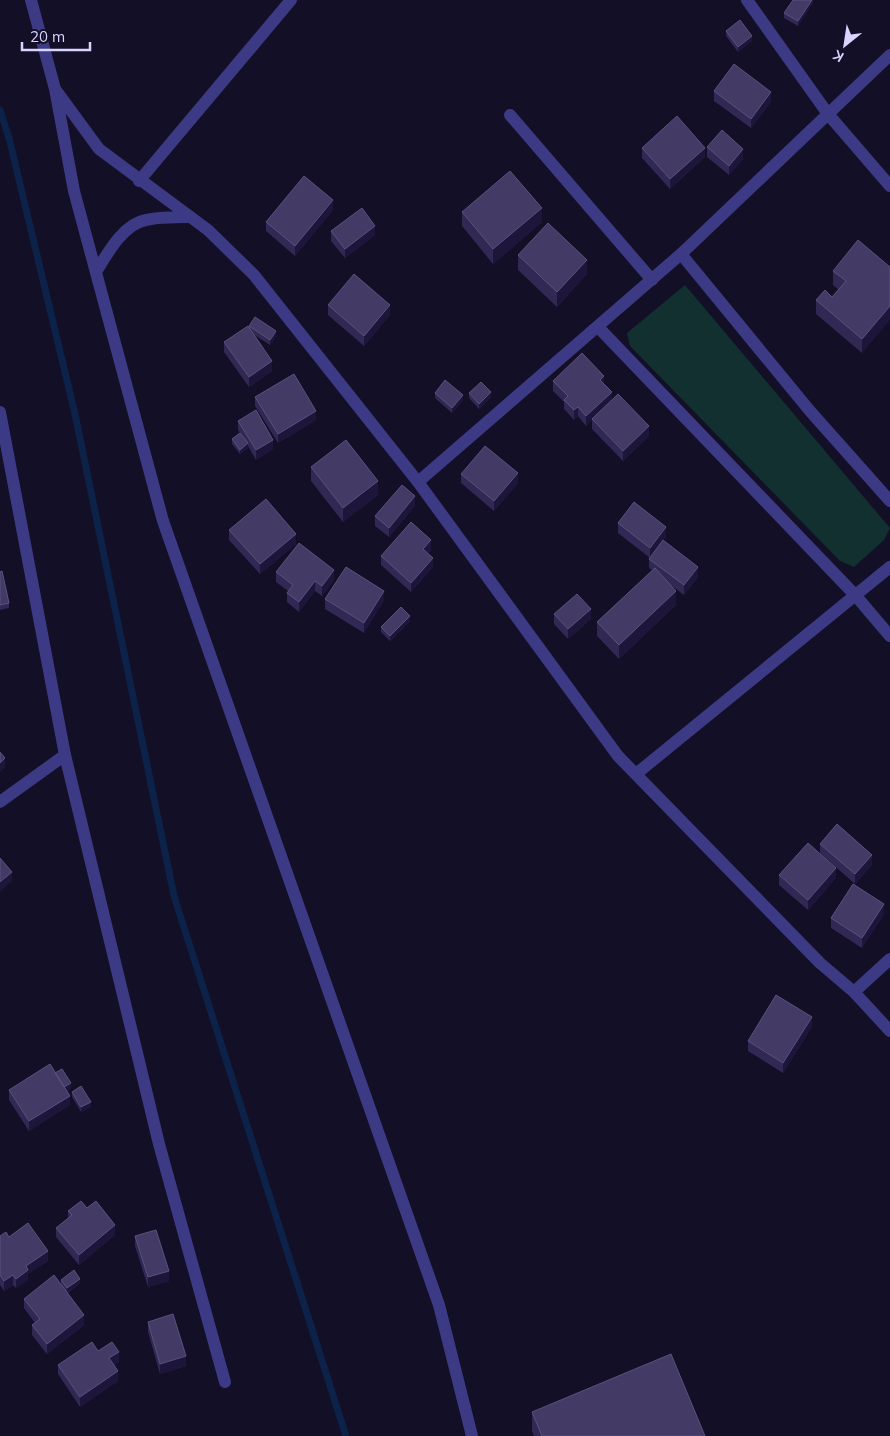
<svg xmlns="http://www.w3.org/2000/svg" width="890" height="1436" font-family="Mulish,sans-serif">
	<style>
		.green { fill: #12302f }
		.lines { fill: none; stroke-linecap: round; stroke-linejoin: round }
		.stream { stroke: #0c2248; stroke-width: 7 }
		.minor { stroke: #3d3a85; stroke-width: 12 }
		.wall { fill: #312854 }
		.shaded-wall { fill: #1d163a }
		.building { fill: #433a66; stroke: #5a527e }
	</style>
	<rect width="100%" height="100%" fill="#130f26"/>
	<path class="green" d="M685 285 890 528 884 540 854 567 840 561 630 346 627 333Z"/>
	<g class="lines">
		<path class="stream" d="M0 110 9 138 75 414 174 896 346 1436"/>
		<path class="minor" d="M31 0 55 89 99 149 208 230 254 275 418 482 618 756 820 963 854 992 890 1031
			M747 0 828 114 890 186
			M55 89 74 191 163 521 439 1305 472 1436
			M510 115 652 280
			M139 181 291 0
			M681 254 810 411 890 501
			M96 272C107 254 123 224 146 220 159 217 174 217 188 217
			M598 327 856 596 890 636
			M0 412 65 755 159 1144 225 1382
			M418 482 681 254 890 55
			M636 774 890 567
			M0 802 65 755
			M854 992 890 959"/>
	</g>
	<path class="wall" d="M813 0V3L798 26 784 18V13Z
		M726 31 752 41 738 52 726 36Z
		M714 91 771 102 751 128 714 101Z
		M707 147 743 159 729 175 707 157Z
		M642 148 705 157 670 189 642 158Z
		M333 210 295 256 266 231V222Z
		M462 212 542 222 493 264 462 226Z
		M331 231 375 235 345 258 331 241Z
		M518 255 587 274 557 307 518 270Z
		M890 267 862 353 816 314V300L832 297 839 290 833 285V271Z
		M328 305 390 315 364 346 328 315Z
		M249 326 276 336 270 345 253 334 272 371 249 387 224 352V342L249 328Z
		M553 381 604 384 612 400 649 436 623 461 592 429V420L586 426 578 416 574 420 564 409V402L553 391Z
		M435 393 463 400 452 413 435 398Z
		M469 393 491 397 479 409 469 398Z
		M255 397 316 420 278 443 255 406Z
		M238 421 273 449 256 460 248 446V448L240 454 232 444V439L240 433 238 430Z
		M311 467 378 495 343 522 311 481Z
		M461 474 518 483 494 511 461 483Z
		M415 506 389 537 375 526V516Z
		M618 523 666 537 650 558 618 533Z
		M229 530 296 544 260 574 229 540Z
		M431 550 428 553 433 567 411 592 381 565V556Z
		M649 559 698 577 684 595 672 586 676 605 619 659 597 636V622L652 570 649 568Z
		M0 572 9 603V608L0 610Z
		M276 572 334 580 322 596 315 591 299 612 287 602V593L288 591 276 582Z
		M325 599 384 600 364 633 325 609Z
		M554 614 591 619 568 639 554 624Z
		M410 621 390 641 381 632V627Z
		M820 844 872 865 855 884 820 853Z
		M779 875 836 878 808 910 779 885Z
		M884 914 862 948 831 928V918Z
		M812 1027 783 1073 748 1051V1041Z
		M55 1073 71 1088 67 1091 70 1105 29 1131 9 1100V1090Z
		M72 1092 91 1107 81 1112 72 1097Z
		M87 1208 115 1235 79 1265 56 1237V1228L68 1218V1211Z
		M0 1236 9 1237 48 1261 28 1274V1280L16 1288 13 1285 4 1291 0 1285Z
		M135 1236 169 1281 148 1287 135 1246Z
		M61 1280 80 1283 68 1293 84 1325 47 1354 32 1335V1325L35 1323 24 1308V1299L61 1284Z
		M148 1322 186 1366 160 1374 148 1332Z
		M98 1351 119 1362 114 1365 118 1381 80 1407 58 1374V1365Z
		M532 1412 705 1436H534L532 1431Z"/>
	<path class="shaded-wall" d="M812 0H813V3L798 26V21Z
		M752 36V41L738 52V47Z
		M771 92V102L751 128V119Z
		M705 148V157L670 189V179Z
		M743 149V159L729 175V166Z
		M333 200V210L295 256V246Z
		M542 208V222L493 264V249Z
		M375 226V235L345 258V249Z
		M587 260V274L557 307V292Z
		M390 305V315L364 346V336Z
		M890 306V320L862 353V339Z
		M276 331V336L270 345V340Z
		M272 361V371L249 387V377Z
		M604 376V386L600 380Z
		M491 392V397L479 409V404Z
		M612 392V401L592 419V420L586 426V416Z
		M463 395V400L452 413V408Z
		M578 407V416L574 420V410Z
		M316 411V420L278 443V434Z
		M649 426V436L623 461V451Z
		M273 440V449L256 460V450Z
		M248 443V448L240 454V450Z
		M518 473V483L494 511V501Z
		M378 481V495L343 522V508Z
		M415 496V506L389 537V528Z
		M666 527V537L650 558V548Z
		M296 534V544L260 574V564Z
		M431 540V550L423 559V549Z
		M433 558V567L411 592V583Z
		M698 567V577L684 595V585Z
		M334 570V580L322 596V586Z
		M315 581V591L299 612V602Z
		M384 591V600L364 633V623Z
		M676 591V605L619 659V645Z
		M591 609V619L568 639V629Z
		M410 616V621L390 641V636Z
		M5 758V768L0 772V763Z
		M872 855V865L855 884V874Z
		M836 868V878L808 910V900Z
		M12 872V881L0 892V882Z
		M884 904V914L862 948V938Z
		M812 1017V1027L783 1073V1063Z
		M71 1083V1088L63 1093V1088Z
		M70 1096V1105L29 1131V1121Z
		M91 1102V1107L81 1112V1107Z
		M115 1225V1235L79 1265V1255Z
		M48 1251V1261L28 1274V1280L16 1288V1279L26 1266Z
		M169 1271V1281L148 1287V1277Z
		M13 1275V1285L4 1291V1281Z
		M80 1279V1283L67 1293V1288Z
		M84 1315V1325L47 1354V1344Z
		M119 1352V1362L109 1368V1358Z
		M186 1356V1366L160 1374V1364Z
		M118 1371V1381L80 1407V1397Z"/>
	<path class="building" d="M793 0H812L798 21 784 13Z
		M740 20 752 36 738 47 726 31Z
		M734 64 771 92 751 119 714 91Z
		M677 116 705 148 670 179 642 148Z
		M722 130 743 149 729 166 707 147Z
		M510 171 542 208 493 249 462 212Z
		M304 176 333 200 295 246 266 222Z
		M362 208 375 226 345 249 331 231Z
		M548 223 587 260 557 292 518 255Z
		M858 240 890 267V306L862 339 816 300 825 290 832 297 846 281 833 271Z
		M354 274 390 305 364 336 328 305Z
		M255 317 276 331 270 340 249 326Z
		M248 326 272 361 249 377 224 342Z
		M582 353 604 376 600 380 612 392 586 416 578 407 574 410 564 400 568 396 553 381Z
		M294 374 316 411 278 434 255 397Z
		M445 380 463 395 452 408 435 393Z
		M481 382 491 392 479 404 469 393Z
		M618 394 649 426 623 451 592 419Z
		M256 410 273 440 256 450 238 421Z
		M240 433 248 443 240 450 232 439Z
		M346 440 378 481 343 508 311 467Z
		M485 446 518 473 494 501 461 474Z
		M402 485 415 496 389 528 375 516Z
		M266 499 296 534 260 564 229 530Z
		M634 502 666 527 650 548 618 523Z
		M411 522 431 540 423 549 433 558 411 583 381 556Z
		M663 540 698 567 684 585 649 559Z
		M299 543 334 570 322 586 315 581 299 602 287 593 293 585 276 572Z
		M346 567 384 591 364 623 325 599Z
		M655 568 676 591 619 645 597 622Z
		M2 571 9 603 0 605V572Z
		M577 594 591 609 568 629 554 614Z
		M401 607 410 616 390 636 381 627Z
		M0 752 5 758 0 763Z
		M837 824 872 855 855 874 820 844Z
		M808 843 836 868 808 900 779 875Z
		M0 858 12 872 0 882Z
		M853 884 884 904 862 938 831 918Z
		M776 995 812 1017 783 1063 748 1041Z
		M50 1064 70 1096 29 1121 9 1090Z
		M62 1069 71 1083 64 1087 55 1073Z
		M81 1086 91 1102 81 1107 72 1092Z
		M81 1201 87 1208 96 1201 115 1225 79 1255 56 1228 72 1215 68 1211Z
		M28 1223 48 1251 26 1266 28 1270 16 1279 13 1275 4 1281 0 1275V1236L6 1232 9 1237Z
		M156 1230 169 1271 148 1277 135 1236Z
		M74 1270 80 1279 67 1288 61 1280Z
		M54 1275 84 1315 47 1344 32 1325 40 1319 24 1299Z
		M173 1314 186 1356 160 1364 148 1322Z
		M92 1342 98 1351 112 1342 119 1352 109 1358 118 1371 80 1397 58 1365Z
		M671 1354 705 1436H542L532 1412Z"/>
	<g transform="translate(845 45) rotate(210)" stroke="#130f26" stroke-width="4" paint-order="stroke">
	<path d="M0-4L9 19L0 12L-9 19Z" fill="#d9d4ff"/>
	<text y="-8" font-size="14" font-weight="bold" text-anchor="middle" fill="#d9d4ff">K</text>
	</g>
	<path d="M22 42v8h68v-8" fill="none" stroke="#d9d4ff" stroke-width="2.5"/>
	<text x="30" y="42" font-size="15" fill="#d9d4ff" stroke="#130f26" stroke-width="4" paint-order="stroke">20 m</text>
</svg>
